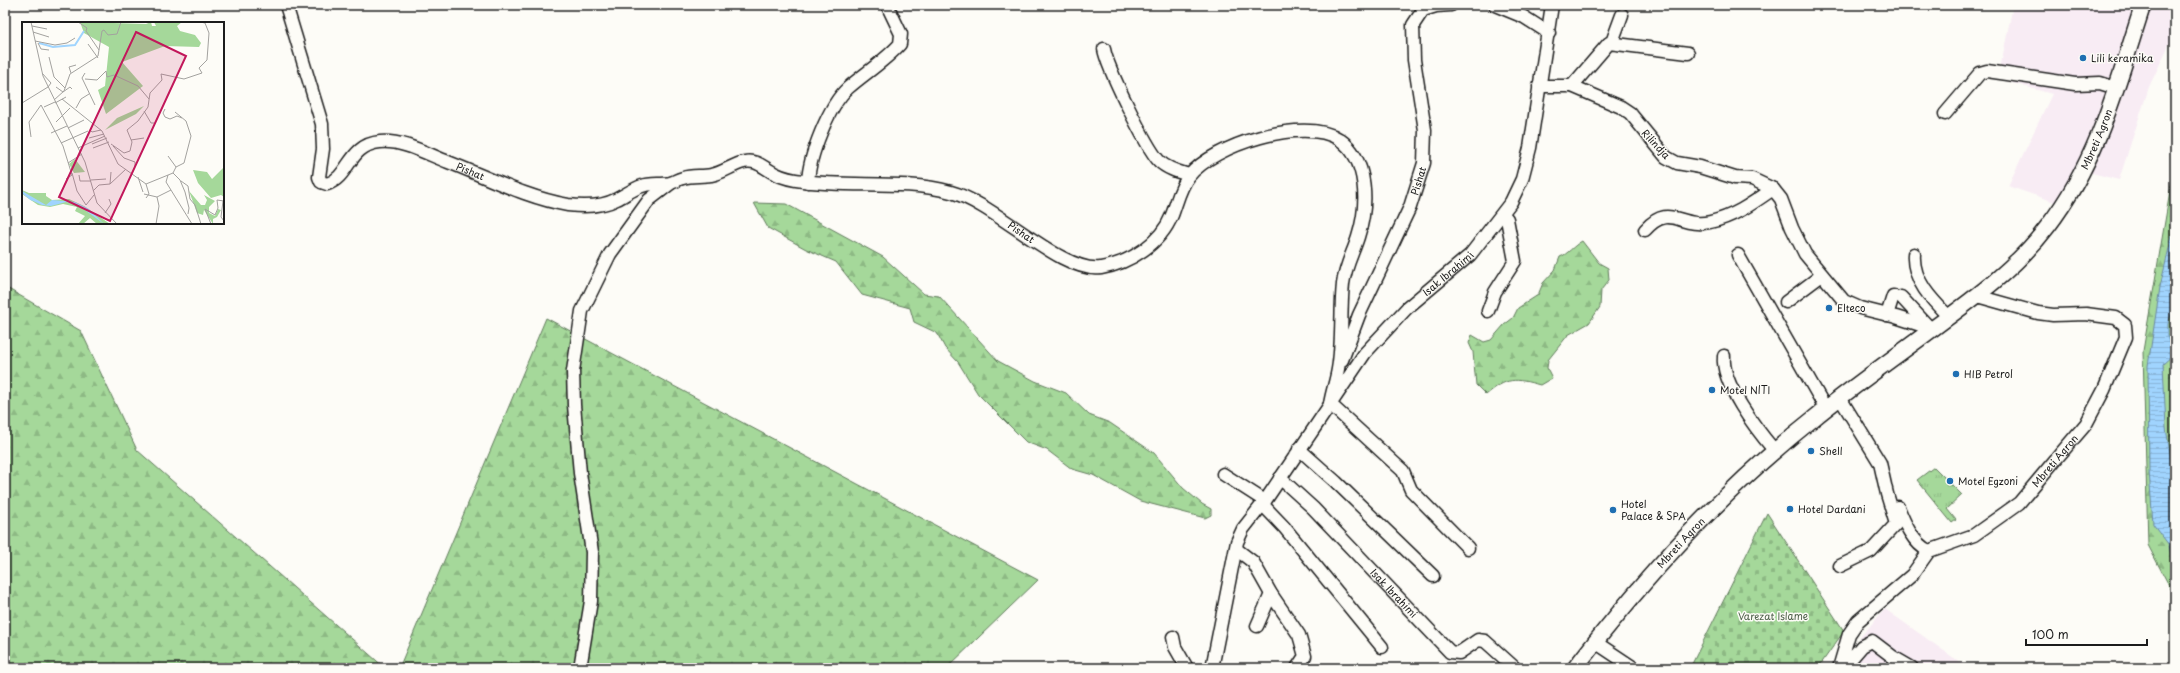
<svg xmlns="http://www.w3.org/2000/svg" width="2180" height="673" font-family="'Playpen Sans',sans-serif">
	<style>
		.built { fill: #f8ecf4 }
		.grass { fill: url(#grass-tufts); stroke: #607a5b }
		.forest { fill: url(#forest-firs); stroke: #607a5b }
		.cemetery { fill: url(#cemetery-stones); stroke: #607a5b }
		.water { fill: url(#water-rules); stroke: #6b8aa4 }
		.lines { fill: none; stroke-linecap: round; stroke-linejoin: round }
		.minor-casing { stroke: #1c1c1c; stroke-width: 15 }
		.major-casing { stroke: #1c1c1c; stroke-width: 18 }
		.minor { stroke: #fdfcf7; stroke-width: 12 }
		.major { stroke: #fdfcf7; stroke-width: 15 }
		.poi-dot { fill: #1f6fb2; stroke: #fdfcf7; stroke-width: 1.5 }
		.labels { text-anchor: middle; stroke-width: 3; stroke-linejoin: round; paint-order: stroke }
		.poi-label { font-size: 10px; fill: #1c1c1c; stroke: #fdfcf7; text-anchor: start }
		.street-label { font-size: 10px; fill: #1c1c1c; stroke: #fdfcf7 }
		.park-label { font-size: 10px; fill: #4c5e48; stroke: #fdfcf7 }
		.inset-river { fill: none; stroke: #a0d4fe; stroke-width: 2 }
		.inset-road { fill: none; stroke: #a3a29f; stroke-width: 1 }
		.view { fill: #c2185b; fill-opacity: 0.15; stroke: #c2185b; stroke-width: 2 }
		.inset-edge { fill: none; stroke: #1c1c1c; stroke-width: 2 }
	</style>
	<defs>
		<pattern id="grass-tufts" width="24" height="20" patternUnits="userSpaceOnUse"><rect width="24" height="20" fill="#a5d89a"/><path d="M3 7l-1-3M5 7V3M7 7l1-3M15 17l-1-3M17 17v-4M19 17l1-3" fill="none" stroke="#8db984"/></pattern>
		<pattern id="forest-firs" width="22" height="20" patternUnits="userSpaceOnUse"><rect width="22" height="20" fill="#a5d89a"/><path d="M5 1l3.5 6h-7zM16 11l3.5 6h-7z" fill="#8db984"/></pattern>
		<pattern id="cemetery-stones" width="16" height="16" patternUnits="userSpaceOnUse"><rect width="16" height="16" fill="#a5d89a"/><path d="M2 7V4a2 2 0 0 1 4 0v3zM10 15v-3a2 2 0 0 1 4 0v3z" fill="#8db984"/></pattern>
		<pattern id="water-rules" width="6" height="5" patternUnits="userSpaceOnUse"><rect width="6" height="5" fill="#a0d4fe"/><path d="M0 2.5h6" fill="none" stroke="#89b5d9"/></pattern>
	</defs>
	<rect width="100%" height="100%" fill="#fdfcf7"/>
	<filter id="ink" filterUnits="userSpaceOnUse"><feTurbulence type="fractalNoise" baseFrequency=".025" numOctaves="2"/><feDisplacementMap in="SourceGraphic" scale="8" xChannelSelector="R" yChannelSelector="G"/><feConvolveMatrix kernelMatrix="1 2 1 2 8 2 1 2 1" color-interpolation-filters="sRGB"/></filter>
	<g filter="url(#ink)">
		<path class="built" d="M2013 5H2175V32L2149 87 2119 180 2088 172 2066 206 2008 186 2052 94 1998 79Z
			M1885 609 1968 668H1833Z"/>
		<path class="grass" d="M1934 467 1962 495 1947 509 1956 520 1952 523 1917 480Z"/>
		<path class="forest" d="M2175 162V597L2148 545 2143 351Z
			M754 203 786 204 883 257 924 294 939 296 998 361 1035 381 1066 393 1089 415 1110 423 1154 453 1183 488 1202 504 1211 509V515L1205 518 1140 501 1093 475 1072 469 1047 450 1026 442 978 394 958 362 945 348 937 333 914 322 910 308 862 295 836 262 806 249 768 228Z
			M1582 241 1599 263 1608 268 1609 280 1601 290 1600 307 1589 323 1568 335 1548 360 1547 368 1552 378 1540 385C1515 378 1507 377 1486 395L1476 385 1473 352 1469 343 1472 335 1484 342 1491 340 1504 325 1513 318 1518 308 1538 295 1543 283 1555 270 1560 257C1568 254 1573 246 1582 241Z
			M5 287 81 331 137 450 385 668H5Z
			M546 318 1038 580 947 668H399Z"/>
		<path class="cemetery" d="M1767 513 1844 631 1818 668H1690Z"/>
		<path class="water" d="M2175 222V302L2168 324V339L2173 355 2163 364 2166 428 2175 484V576L2169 545 2153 524 2149 471 2148 366 2160 287Z"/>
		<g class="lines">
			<defs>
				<g id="minor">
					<path id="s1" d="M286 5 322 124 323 149 319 177 321 182 327 184C350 177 348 145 380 142 403 140 427 154 448 162 487 177 527 198 568 205 584 207 602 207 617 199 625 195 633 189 642 186 651 183 661 185 670 183 678 181 675 180 683 178 692 175 702 177 711 175 723 173 732 165 744 162 758 159 764 169 776 174 784 178 794 180 803 181 852 188 903 179 951 192 996 204 1062 274 1101 268 1130 263 1161 243 1172 215 1177 202 1180 187 1189 176 1213 145 1304 116 1339 139 1369 159 1368 206 1358 237 1353 253 1345 267 1343 284 1340 312 1343 341 1338 369 1336 381 1332 392 1330 404"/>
					<path d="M1495 5 1524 17 1549 33"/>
					<path d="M1612 42 1622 15"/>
					<path d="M1104 49C1107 67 1146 147 1159 161 1167 169 1179 172 1189 175"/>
					<path d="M1539 86H1572L1621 107 1630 113 1666 157 1677 163 1700 167 1735 178 1752 179 1773 189 1781 199 1792 228 1805 254 1844 301 1860 308 1896 317 1933 329"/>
					<path d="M1572 86 1609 43 1688 53"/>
					<path d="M1945 114 1980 73 1987 71 2075 84 2100 83 2116 88"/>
					<path d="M808 182C809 156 829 105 848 88 865 73 885 61 900 44L901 34 889 9"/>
					<path d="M1645 230C1670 202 1680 229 1710 222 1734 217 1753 203 1773 189"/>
					<path d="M1914 254C1912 280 1932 300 1949 317"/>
					<path d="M1738 255 1826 409"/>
					<path d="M1901 297 1928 326"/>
					<path d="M1786 302 1822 275"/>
					<path d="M1488 311 1495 292 1515 261 1507 219 1503 214"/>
					<path d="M1887 315 1893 296"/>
					<path d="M1724 356C1721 384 1757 430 1774 450"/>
					<path id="s2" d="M1342 360 1359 315 1410 207 1424 163 1425 130 1414 60 1413 25 1423 10 1436 6 1451 5"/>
					<path d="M1330 404 1403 471 1411 490 1468 548"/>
					<path d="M1299 449 1336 482 1433 576"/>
					<path d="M1223 474 1265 501"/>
					<path id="s3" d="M1280 478 1313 508 1450 652 1459 653 1478 640 1485 641 1515 668"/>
					<path d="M1262 504 1284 527 1382 647"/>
					<path d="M1898 507C1904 522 1913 544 1929 551"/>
					<path d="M1236 549 1253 562 1271 594 1299 635 1305 656 1297 668"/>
					<path d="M1840 566 1871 551 1896 524 1887 494 1880 463 1840 398"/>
					<path d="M1257 626 1271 594"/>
					<path d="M1173 637 1175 647 1187 668"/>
					<path d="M1595 642 1634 668"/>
					<path d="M580 668 591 601 592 552 580 473 574 405 573 371 582 311 610 254 649 200 671 183"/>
					<path id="s4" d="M1212 668 1237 542 1243 529 1265 501 1365 353 1407 308 1470 255 1511 202 1522 179 1530 148 1552 5"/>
					<path id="s5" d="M1839 668 1849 634 1858 621 1912 575 1929 551 1974 535 2019 503 2056 459 2086 424 2104 390 2126 337 2125 325 2116 318 2086 314 2053 315 2038 313 1977 296"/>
					<path d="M1843 668 1862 646 1872 641 1893 657 1912 668"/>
				</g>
				<g id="major">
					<path id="s6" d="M1575 668C1646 576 1722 491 1813 419 1852 387 1894 358 1935 327 1976 297 2017 267 2048 226 2098 161 2118 82 2143 5"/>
				</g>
			</defs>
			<use href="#minor" class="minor-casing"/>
			<use href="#major" class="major-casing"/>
			<use href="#minor" class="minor"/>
			<use href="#major" class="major"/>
		</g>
	</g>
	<g class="poi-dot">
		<circle cx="2083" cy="58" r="4"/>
		<circle cx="1829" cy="308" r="4"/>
		<circle cx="1956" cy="374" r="4"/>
		<circle cx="1712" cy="390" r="4"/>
		<circle cx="1811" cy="451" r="4"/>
		<circle cx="1950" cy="481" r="4"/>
		<circle cx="1790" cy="509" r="4"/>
		<circle cx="1613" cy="510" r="4"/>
	</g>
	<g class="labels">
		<g class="poi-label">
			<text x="2091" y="62">Lili keramika</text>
			<text x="1837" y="312">Elteco</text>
			<text x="1964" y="378">HIB Petrol</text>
			<text x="1720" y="394">Motel NITI</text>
			<text x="1819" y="455">Shell</text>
			<text x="1958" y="485">Motel Egzoni</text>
			<text x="1621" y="508">Hotel<tspan x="1621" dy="12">Palace &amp; SPA</tspan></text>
			<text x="1798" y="513">Hotel Dardani</text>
		</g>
		<g class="street-label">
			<text dy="4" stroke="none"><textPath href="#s6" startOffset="750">Mbreti Agron</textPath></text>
			<text transform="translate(1656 144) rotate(47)" y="4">Rilindja</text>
			<text dy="4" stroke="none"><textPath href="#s1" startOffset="355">Pishat</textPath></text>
			<text dy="4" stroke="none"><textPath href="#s2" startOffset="195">Pishat</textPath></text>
			<text dy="4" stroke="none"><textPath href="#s1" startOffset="936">Pishat</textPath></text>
			<text dy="4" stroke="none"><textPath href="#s4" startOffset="472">Isak Ibrahimi</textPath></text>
			<text dy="4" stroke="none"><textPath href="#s5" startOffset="310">Mbreti Agron</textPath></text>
			<text dy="4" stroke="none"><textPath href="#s6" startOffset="164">Mbreti Agron</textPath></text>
			<text dy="4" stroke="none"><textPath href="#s3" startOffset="162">Isak Ibrahimi</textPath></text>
		</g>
		<g class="park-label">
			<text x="1773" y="620">Varezat Islame</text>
		</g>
	</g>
	<g transform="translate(22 22)">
		<rect width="202" height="202" fill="#fdfcf7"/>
		<path d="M58 0 124 2 129 0 130 4H134L132 0H160L155 4 158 9 173 13 179 21 177 25 143 24 100 40 121 64 84 92 76 68 83 64 87 25 62 11ZM122 84 114 92 83 108 95 96ZM202 145V175L199 173 189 176 176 161 171 148 185 150 190 157ZM0 168 7 171H24V174L30 178 47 177 62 184 88 202H75L68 196 61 202H56L63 194 53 189 55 185 41 182 28 185 16 183 0 172ZM167 169 179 183H183L185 178 182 173 193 179 187 185V191L193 194 196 187 199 188 195 195 191 197V202L182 188 181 193 175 191Z" fill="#a5d89a"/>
		<path d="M53 137 63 150 52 151 47 142Z" fill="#a5d89a"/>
		<path d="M0 169 24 183 30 178 53 180 67 187 82 202 56 183 44 180 29 184 20 183 9 178Z" fill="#a0d4fe"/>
		<path class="inset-river" d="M17 21 31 25 53 23 62 9M0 170 10 178"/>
		<path class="inset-road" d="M9 0 21 54 63 140 75 181 95 202M56 0 65 6 64 9 77 28M10 4 25 7M11 10 27 15M13 19 33 23 45 21 53 16M16 21 19 27 27 28M66 22 76 36M27 35 32 55 43 66M20 51 29 61M49 51 47 45 54 43M63 51 60 56 73 83M63 57 75 58 84 49 85 55 92 53 116 64 127 77M34 65 41 70 48 65 50 67M40 77 80 109 96 142 124 162M32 78 42 69 48 52 76 34 80 9 82 8 86 13 95 12 99 0M0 81 26 65 29 61M33 81 44 75M19 83 41 124 50 153 44 157M22 85 33 80M54 86 59 77 67 72M143 87 141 91 143 95 148 97 155 94 160 96M122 89 129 101H132M153 90 164 99 169 114 162 141 154 145M34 100 48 86M46 106 62 98M68 108 70 110 79 108M29 111 45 104M9 115 7 100 19 83M67 116 82 112M109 118 122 116M39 121 66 109M70 122 85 116M89 122 102 131 108 129 110 120 105 108 116 99 126 85 128 71 140 58 139 52 162 57 180 51 177 46 185 38 187 11 183 1 178 0M91 124 102 136 113 140V144M56 126 83 114M71 126 87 120M146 134 154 145M46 141 60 132M50 151 55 169 64 183 72 173M151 151 158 158 163 170 167 186 166 192M57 153 58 159H69M146 153 144 160 170 202M116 155 121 170M69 158 84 157M159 159 166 164 168 177 173 183 179 202M88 162 89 150M124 162 151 151 154 145M124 162 127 172 124 176M71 169 77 163 88 162 104 147M122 172 135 175M135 175 149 168M201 179 199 195 202 199M83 191 89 182 87 177M193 193 196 186 195 178 202 179M134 202 137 184 135 175M189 202 183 187 193 193"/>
		<path class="view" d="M114 10 164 34 88 199 37 175Z"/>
		<rect width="202" height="202" class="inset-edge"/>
	</g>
	<rect width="2180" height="673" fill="none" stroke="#fdfcf7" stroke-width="20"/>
	<rect x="10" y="10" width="2160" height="653" fill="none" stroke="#1c1c1c" stroke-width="1.5" filter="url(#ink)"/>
	<path d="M2026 639v6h121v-6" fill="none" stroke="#1c1c1c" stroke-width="2"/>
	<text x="2032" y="639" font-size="12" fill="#1c1c1c" stroke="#fdfcf7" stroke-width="3" paint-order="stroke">100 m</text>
</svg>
